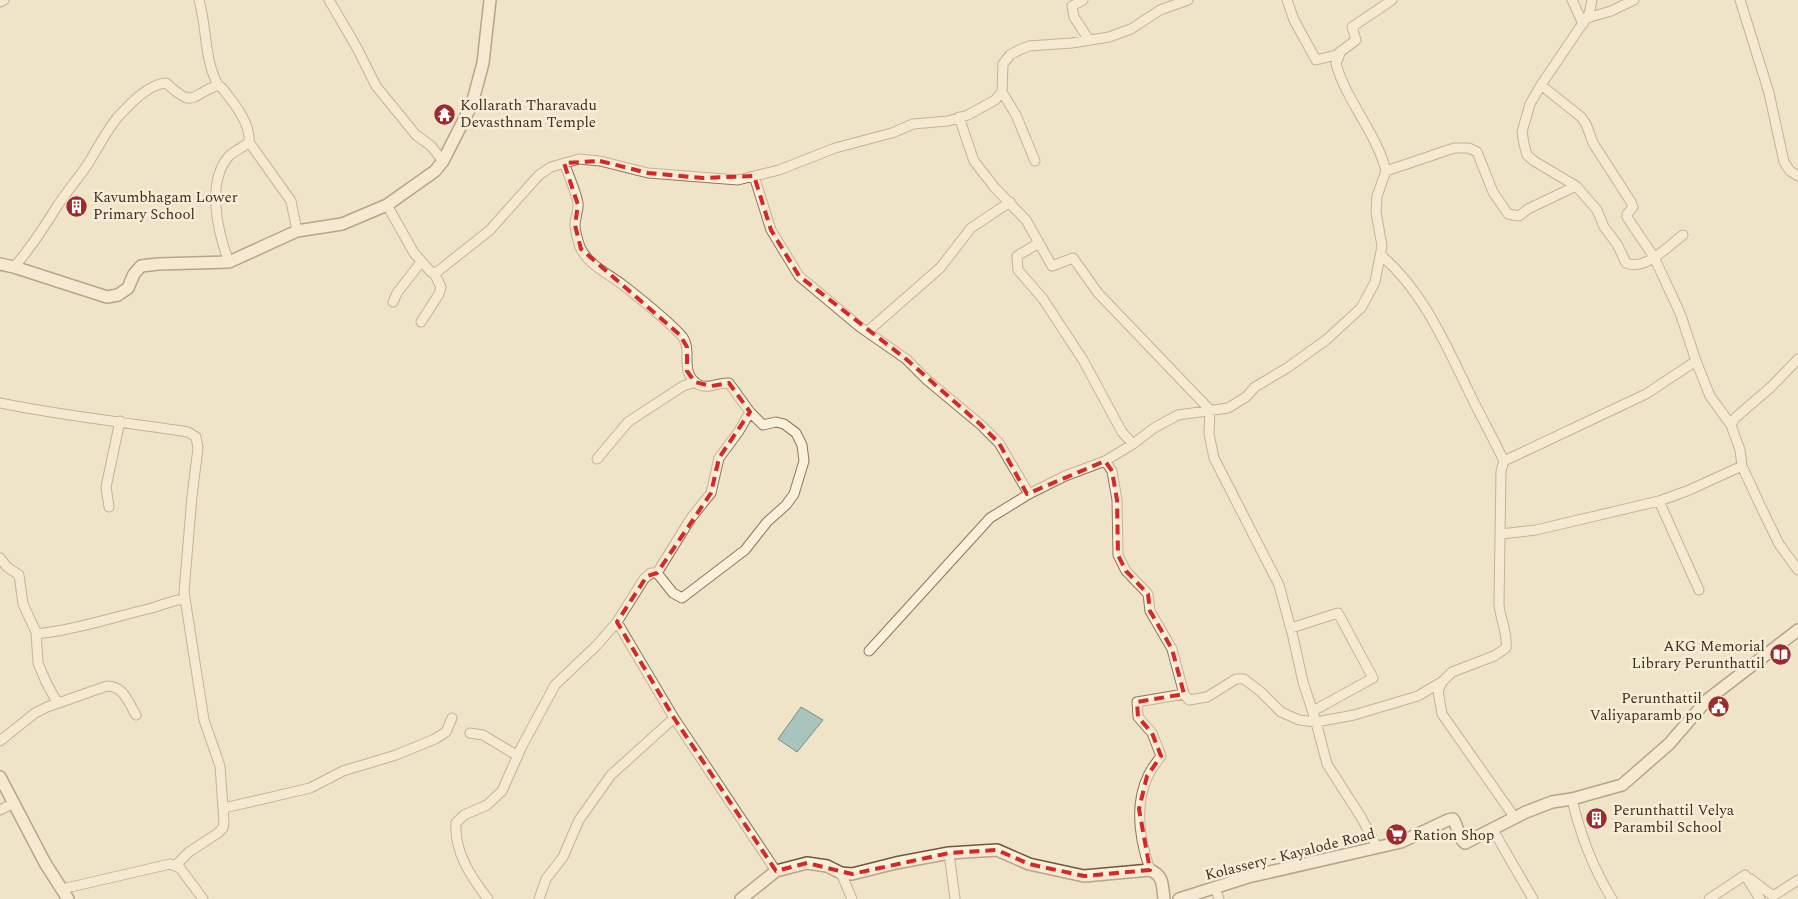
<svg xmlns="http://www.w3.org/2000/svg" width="1798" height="899" font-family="Spectral,serif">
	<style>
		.water { fill: #a9c4bc; stroke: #6f938a }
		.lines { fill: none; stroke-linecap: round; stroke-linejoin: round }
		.street-casing { stroke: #8d765c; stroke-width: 11 }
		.secondary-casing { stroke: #6f573f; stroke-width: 14 }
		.street { stroke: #faf1dc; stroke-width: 9 }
		.secondary { stroke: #faf1dc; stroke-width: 11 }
		.marked { fill: none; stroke: #d62828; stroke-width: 4; stroke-dasharray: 10 6; stroke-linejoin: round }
		.labels { text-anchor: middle; stroke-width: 5; stroke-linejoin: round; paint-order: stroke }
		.poi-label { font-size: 15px; fill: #3d2e20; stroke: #f7eed8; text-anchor: start }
		.street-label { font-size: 15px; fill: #3d2e20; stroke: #f7eed8 }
	</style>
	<rect width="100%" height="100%" fill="#f0e4c8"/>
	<path class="water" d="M801 707 823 720 797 752 778 739Z"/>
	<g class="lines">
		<defs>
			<path id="street" d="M199 0C207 28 204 59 218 85
				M329 0 357 48 376 86 416 135 431 146 443 161
				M1083 0 1072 6 1074 17 1089 40
				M1287 0 1294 20 1316 60 1336 55 1356 40 1352 27 1392 0
				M1572 0 1583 24
				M1592 0 1589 14 1541 85 1530 104 1522 132 1524 144 1527 155 1534 161 1576 186 1597 210 1604 227 1617 244 1626 263C1646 271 1668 246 1683 235
				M1740 0 1769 93 1784 162 1790 171 1798 176
				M0 2 4 0
				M1587 18 1611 11 1634 0
				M1541 85 1581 117 1586 124 1593 143 1631 202 1633 207 1627 214V217L1654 257 1680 313 1696 361 1710 396 1731 425
				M1002 92 1016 115 1035 161
				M959 117 974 161 995 188 1026 220 1039 243
				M249 142 291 201 297 231
				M564 163C569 176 575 189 578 203 579 210 575 218 575 225 575 232 578 241 580 247 588 265 609 274 623 285 642 300 664 317 681 335 694 349 679 370 696 383 706 391 718 382 729 383L750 412 763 425 776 422 784 424 796 433 802 445 804 461 794 494 786 505 767 522 745 550 682 598 673 593 657 573H651L644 579 617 622 674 718 776 871
				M1386 171 1454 148H1469L1477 152 1493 192 1508 214 1519 216 1528 209 1576 186
				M754 176 771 230 799 276 860 327 906 359 927 380 981 425 999 443 1029 494
				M387 205 414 253 431 272H437L490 230 539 175 551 167 579 159 600 161 648 173 738 180 779 170 835 148 892 133 913 124 948 121 968 115 995 100 1002 92 1003 64 1010 55 1019 50 1029 46 1072 43 1109 37 1131 29 1160 10 1188 0
				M14 267C31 248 43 229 56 208 66 192 78 179 88 164 97 149 106 132 117 118 129 105 148 84 166 83 195 109 189 96 218 85L222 88C233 102 251 123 249 142 244 147 236 150 230 155 205 181 218 233 229 262
				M393 302 397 293 421 262
				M421 322 439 294 441 287 434 273
				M868 331 940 268 971 228 1010 202
				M1798 359 1771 387 1735 418 1731 425 1740 450 1742 466 1760 505 1779 544 1798 570
				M0 403C62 416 125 422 188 432L196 437 198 448 192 496 184 592 204 720 220 766 224 822 223 828 218 833 189 852 175 866
				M1133 444 1122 432 1083 360 1043 299 1018 270 1017 256 1039 243 1052 266 1073 258 1098 293 1210 410 1209 434 1214 458 1279 585 1293 637 1303 682 1316 722 1327 764 1361 817 1377 847
				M597 459 628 422 683 386 695 382
				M1105 461 1112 471 1117 500 1118 555 1126 571 1148 594 1150 611 1172 649 1184 694 1189 700 1207 697 1236 679H1244L1261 692 1281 712 1299 720 1316 722 1354 715 1418 696 1443 681 1452 672 1494 656 1506 648C1508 633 1500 619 1499 604L1501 471 1504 461C1493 438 1480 415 1469 392 1445 343 1423 291 1381 255
				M1504 461 1646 394 1696 361
				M1659 501 1699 590
				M109 507 106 487 120 421
				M1501 534 1536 530 1659 501 1687 491 1742 466
				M0 558 7 567 19 575 23 604 36 632 38 663 46 682 57 702
				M657 573 691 518 711 493 719 458 739 431 750 412
				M1291 628 1338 613 1373 678 1313 711
				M36 634C74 630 111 618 148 609 161 606 172 600 185 599
				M869 651 990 518 1029 494 1065 476 1105 461 1133 444 1154 428 1178 415 1228 408 1246 397 1255 387 1287 368 1326 340 1361 308 1375 282 1382 246 1376 212 1377 196 1386 171C1376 132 1347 102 1336 64L1341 51
				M1442 682 1438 691 1442 714 1515 818
				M470 733 483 735 518 756
				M0 741 35 713 47 707 107 686C124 686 128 702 136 715
				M1572 799C1580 834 1593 868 1612 899
				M224 808 310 788 343 771 396 755 435 739 446 732 452 718
				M0 810 14 803
				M1493 830 1533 899
				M949 853 955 899
				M1150 870C1140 841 1134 805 1148 776 1151 769 1156 763 1161 756L1152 733 1138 717 1137 702 1184 694
				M841 873 852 899
				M1751 879 1773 896 1798 880
				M1215 888 1219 899
				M62 889 170 864 180 868 203 899
				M488 899C471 877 454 852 456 823L464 815 487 805 502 791 522 746 555 685 597 645 617 622
				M539 899 546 879 563 857 579 820 611 775 674 718
				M1709 899 1745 875 1760 899"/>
			<path id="secondary" d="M0 264 14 267 107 297 118 295 128 288 134 274 141 266 158 264 229 262 297 231 342 224 387 205 435 171 443 161 472 104 483 63 490 0
				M0 777 45 863 68 899
				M741 899 776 871 807 863 827 866 841 873 852 874 896 863 949 853 997 850 1029 864 1084 876 1150 870C1164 876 1162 885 1164 899
				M1179 899 1248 877 1401 842 1448 820 1453 819C1458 826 1458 838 1465 843L1526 812 1552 802 1572 799 1622 785 1669 744 1707 700 1798 630"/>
		</defs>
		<use href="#street" class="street-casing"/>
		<use href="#secondary" class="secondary-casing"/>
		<use href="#street" class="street"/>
		<use href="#secondary" class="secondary"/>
	</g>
	<path d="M0 0H1798V899H0ZM600 161 648 173 703 178 754 176 771 230 799 276 906 359 981 425 999 443 1027 494 1105 461 1112 471 1117 500 1118 555 1126 571 1148 594 1150 611 1172 649 1184 694 1137 702 1138 717 1152 733 1161 756 1147 776 1139 809 1150 870 1084 876 1029 864 997 850 949 853 852 874 807 863 776 871 674 718 617 622 647 576 657 573 711 493 719 458 750 412 729 383 711 386 695 382 687 371V347L680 335 581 249 575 225 578 205 564 163Z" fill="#f0e4c8" fill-opacity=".55" fill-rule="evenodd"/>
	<path class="marked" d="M600 161 648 173 703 178 754 176 771 230 799 276 906 359 981 425 999 443 1027 494 1105 461 1112 471 1117 500 1118 555 1126 571 1148 594 1150 611 1172 649 1184 694 1137 702 1138 717 1152 733 1161 756 1147 776 1139 809 1150 870 1084 876 1029 864 997 850 949 853 852 874 807 863 776 871 674 718 617 622 647 576 657 573 711 493 719 458 750 412 729 383 711 386 695 382 687 371V347L680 335 581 249 575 225 578 205 564 163Z"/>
	<defs>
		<symbol id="temple-disc" viewBox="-11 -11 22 22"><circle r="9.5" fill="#9e2a2b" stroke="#f7eed8"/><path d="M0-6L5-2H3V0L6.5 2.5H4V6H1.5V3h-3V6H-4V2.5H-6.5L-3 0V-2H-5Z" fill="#fff"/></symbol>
		<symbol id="building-disc" viewBox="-11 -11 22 22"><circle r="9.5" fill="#9e2a2b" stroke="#f7eed8"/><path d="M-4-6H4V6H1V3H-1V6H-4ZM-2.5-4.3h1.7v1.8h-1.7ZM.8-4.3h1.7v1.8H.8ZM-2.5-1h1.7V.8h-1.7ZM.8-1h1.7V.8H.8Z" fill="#fff"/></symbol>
		<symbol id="library-disc" viewBox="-11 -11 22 22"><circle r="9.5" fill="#9e2a2b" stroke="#f7eed8"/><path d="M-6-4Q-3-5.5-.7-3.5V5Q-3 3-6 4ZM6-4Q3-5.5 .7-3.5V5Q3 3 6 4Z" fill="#fff"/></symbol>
		<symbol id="civic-disc" viewBox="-11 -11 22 22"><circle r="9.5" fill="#9e2a2b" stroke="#f7eed8"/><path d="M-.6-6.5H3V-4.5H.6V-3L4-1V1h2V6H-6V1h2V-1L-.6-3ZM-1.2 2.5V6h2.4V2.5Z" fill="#fff"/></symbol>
		<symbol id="supermarket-disc" viewBox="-11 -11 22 22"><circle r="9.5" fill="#9e2a2b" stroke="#f7eed8"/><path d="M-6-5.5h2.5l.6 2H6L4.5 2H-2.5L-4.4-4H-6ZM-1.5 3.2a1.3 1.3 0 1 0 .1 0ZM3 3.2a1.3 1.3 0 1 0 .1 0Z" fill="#fff"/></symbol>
	</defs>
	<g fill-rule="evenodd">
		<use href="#temple-disc" x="432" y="102" width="25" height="25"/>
		<use href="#building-disc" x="64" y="194" width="25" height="25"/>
		<use href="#library-disc" x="1768" y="642" width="25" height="25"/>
		<use href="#civic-disc" x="1706" y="694" width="25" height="25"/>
		<use href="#building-disc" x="1584" y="806" width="25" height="25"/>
		<use href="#supermarket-disc" x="1384" y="822" width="25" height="25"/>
	</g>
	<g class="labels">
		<g class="poi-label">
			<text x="460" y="110">Kollarath Tharavadu<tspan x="460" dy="17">Devasthnam Temple</tspan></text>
			<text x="93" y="202">Kavumbhagam Lower<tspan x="93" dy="17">Primary School</tspan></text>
			<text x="1765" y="651" text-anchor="end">AKG Memorial<tspan x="1765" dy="17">Library Perunthattil</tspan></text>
			<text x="1702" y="703" text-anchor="end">Perunthattil<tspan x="1702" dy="17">Valiyaparamb po</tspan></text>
			<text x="1613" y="815">Perunthattil Velya<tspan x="1613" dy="17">Parambil School</tspan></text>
			<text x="1413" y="840">Ration Shop</text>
		</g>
		<g class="street-label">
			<text transform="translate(1290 854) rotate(-14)" y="5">Kolassery - Kayalode Road</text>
		</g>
	</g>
</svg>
